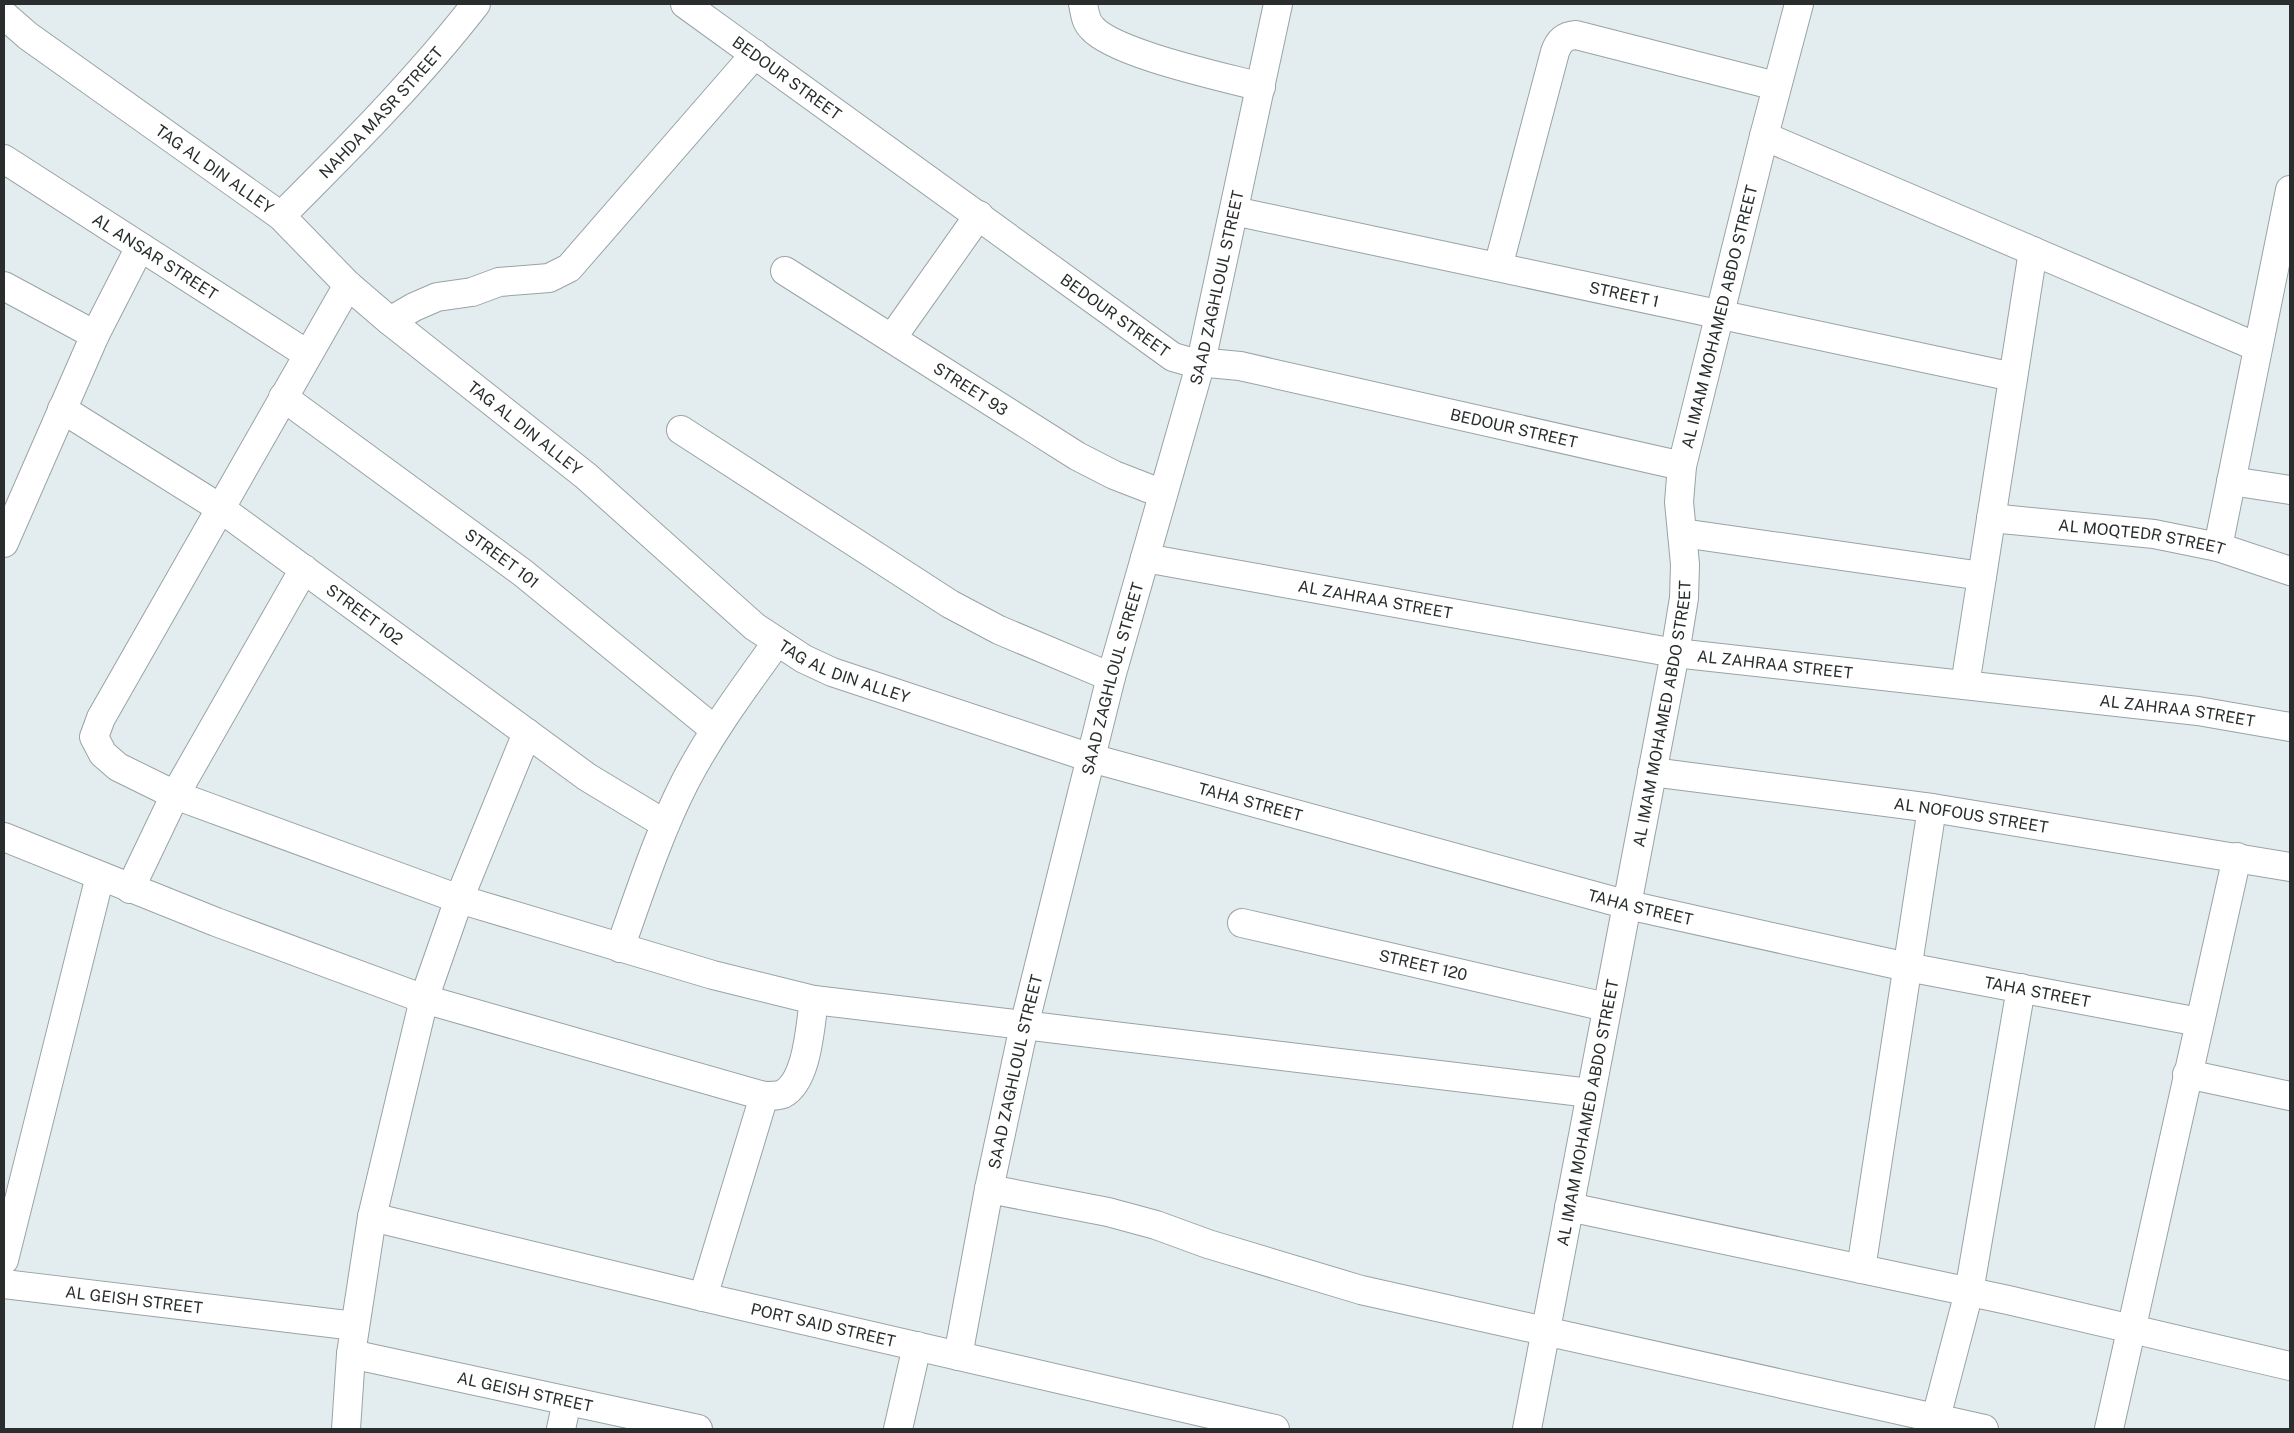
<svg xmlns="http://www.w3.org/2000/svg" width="2294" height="1433" font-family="'Public Sans',sans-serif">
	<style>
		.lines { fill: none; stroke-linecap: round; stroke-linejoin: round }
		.minor-casing { stroke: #99a3a5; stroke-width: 30 }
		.minor { stroke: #fff; stroke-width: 28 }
		.labels { text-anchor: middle; stroke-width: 4; stroke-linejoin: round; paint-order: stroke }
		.street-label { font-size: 16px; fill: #292d2d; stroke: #fff }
	</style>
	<rect width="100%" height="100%" fill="#e3edef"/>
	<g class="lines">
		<defs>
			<g id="minor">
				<path id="s1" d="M685 4 1173 357 1187 361 1240 366 1682 466"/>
				<path d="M1083 4C1085 13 1085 21 1092 28 1115 54 1224 77 1261 87"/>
				<path id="s2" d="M4 15 28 36 281 216 348 285 390 321 586 476 755 627 804 659 832 672 1091 758 1628 905 1907 967 2199 1022"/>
				<path d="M1764 136 2257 347"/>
				<path id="s3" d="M4 159 307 354"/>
				<path id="s4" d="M1234 211 2013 377"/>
				<path id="s5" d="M281 216C349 148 417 80 476 4"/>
				<path d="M1498 267 1555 52C1559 41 1564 36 1576 35L1776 86"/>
				<path id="s6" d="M785 271 1077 456 1114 475 1163 494"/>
				<path d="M348 285 101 718 94 737 103 754 118 767 175 795 459 899 713 975 814 1000 1590 1093"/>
				<path d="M4 286 95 335"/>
				<path d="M390 321 414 307 437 297 472 292 499 282 549 278 569 268 755 54"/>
				<path d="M892 338 979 215"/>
				<path id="s7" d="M283 397 523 573 715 730"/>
				<path id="s8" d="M62 409 220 508 587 777 665 824"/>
				<path d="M681 430 950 604 999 630 1111 677"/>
				<path d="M2231 481 2290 490"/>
				<path id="s9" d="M1991 518 2154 534 2218 547 2290 571"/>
				<path d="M1682 533 1982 576"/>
				<path d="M4 543 95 335 140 247"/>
				<path d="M2218 547 2290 190"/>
				<path id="s10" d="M1145 558 1675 653 2198 711 2290 727"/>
				<path d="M1965 685 2033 251"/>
				<path id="s11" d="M1652 772 1932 808 2290 867"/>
				<path d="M4 837 216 922 424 999 764 1096C769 1096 778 1096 783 1094 808 1080 810 1026 814 1000"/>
				<path d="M130 889 175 795 304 569"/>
				<path id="s12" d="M1242 923 1606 1007"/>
				<path d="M620 948C640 892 658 835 685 782 711 732 744 688 777 642"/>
				<path d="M2187 1074 2290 1096"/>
				<path d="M989 1189 1108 1212 1156 1225 1208 1244 1361 1290 1984 1429"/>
				<path d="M1569 1207 2008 1300 2290 1366"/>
				<path id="s13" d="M372 1217 703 1297 1275 1429"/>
				<path d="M4 1260 100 876"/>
				<path d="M1861 1269 1932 808"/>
				<path id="s14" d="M4 1284 355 1326"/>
				<path d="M703 1297 764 1096"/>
				<path id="s15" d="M351 1354 698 1429"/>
				<path id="s16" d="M958 1356 989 1189 1024 1026 1111 677 1201 362 1278 4"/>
				<path d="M346 1429 351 1354 372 1217 424 999 459 899 527 733"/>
				<path d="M561 1429 567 1401"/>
				<path d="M898 1429 917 1346"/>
				<path id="s17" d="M1527 1429 1675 653 1684 598 1685 564 1679 502 1682 466 1764 136 1799 4"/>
				<path d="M1933 1429 1969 1292 2021 988"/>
				<path d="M2109 1429 2237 857"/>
			</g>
		</defs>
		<use href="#minor" class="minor-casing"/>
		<use href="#minor" class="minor"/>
	</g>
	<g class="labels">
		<g class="street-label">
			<text dy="6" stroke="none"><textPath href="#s1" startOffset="126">BEDOUR STREET</textPath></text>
			<text dy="6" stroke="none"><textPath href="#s5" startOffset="144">NAHDA MASR STREET</textPath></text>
			<text dy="6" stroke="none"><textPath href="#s2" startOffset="261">TAG AL DIN ALLEY</textPath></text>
			<text dy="6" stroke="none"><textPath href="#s3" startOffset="180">AL ANSAR STREET</textPath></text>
			<text dy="6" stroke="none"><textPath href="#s16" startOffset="1100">SAAD ZAGHLOUL STREET</textPath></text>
			<text dy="6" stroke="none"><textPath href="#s4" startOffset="399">STREET 1</textPath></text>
			<text dy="6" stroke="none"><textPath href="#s1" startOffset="531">BEDOUR STREET</textPath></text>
			<text dy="6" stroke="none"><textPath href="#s17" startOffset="1132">AL IMAM MOHAMED ABDO STREET</textPath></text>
			<text dy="6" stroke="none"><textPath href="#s6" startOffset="220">STREET 93</textPath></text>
			<text dy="6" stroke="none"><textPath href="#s2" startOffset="666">TAG AL DIN ALLEY</textPath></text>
			<text dy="6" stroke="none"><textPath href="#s1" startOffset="951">BEDOUR STREET</textPath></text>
			<text dy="6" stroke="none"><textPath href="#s9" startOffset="152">AL MOQTEDR STREET</textPath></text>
			<text dy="6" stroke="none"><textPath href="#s7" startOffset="272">STREET 101</textPath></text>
			<text dy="6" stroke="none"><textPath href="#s10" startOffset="234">AL ZAHRAA STREET</textPath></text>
			<text dy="6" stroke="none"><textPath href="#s8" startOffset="366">STREET 102</textPath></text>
			<text dy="6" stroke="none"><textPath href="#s10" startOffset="639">AL ZAHRAA STREET</textPath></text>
			<text dy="6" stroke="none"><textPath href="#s2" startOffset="1071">TAG AL DIN ALLEY</textPath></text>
			<text dy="6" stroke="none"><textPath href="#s16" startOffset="695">SAAD ZAGHLOUL STREET</textPath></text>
			<text dy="6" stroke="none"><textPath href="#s10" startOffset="1044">AL ZAHRAA STREET</textPath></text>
			<text dy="6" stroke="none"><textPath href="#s17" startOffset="728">AL IMAM MOHAMED ABDO STREET</textPath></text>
			<text dy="6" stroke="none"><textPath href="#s2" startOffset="1498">TAHA STREET</textPath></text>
			<text dy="6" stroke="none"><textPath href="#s11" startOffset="322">AL NOFOUS STREET</textPath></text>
			<text dy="6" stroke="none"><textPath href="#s2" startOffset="1902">TAHA STREET</textPath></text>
			<text dy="6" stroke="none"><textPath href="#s12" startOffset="186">STREET 120</textPath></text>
			<text dy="6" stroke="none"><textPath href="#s2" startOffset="2308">TAHA STREET</textPath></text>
			<text dy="6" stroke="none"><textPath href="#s16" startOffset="290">SAAD ZAGHLOUL STREET</textPath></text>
			<text dy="6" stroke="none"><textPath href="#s17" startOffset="322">AL IMAM MOHAMED ABDO STREET</textPath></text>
			<text dy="6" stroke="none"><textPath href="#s14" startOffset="131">AL GEISH STREET</textPath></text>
			<text dy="6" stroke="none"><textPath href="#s13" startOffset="464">PORT SAID STREET</textPath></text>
			<text dy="6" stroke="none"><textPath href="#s15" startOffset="178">AL GEISH STREET</textPath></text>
		</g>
	</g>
	<rect width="2294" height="1433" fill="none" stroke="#292d2d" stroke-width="10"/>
</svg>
